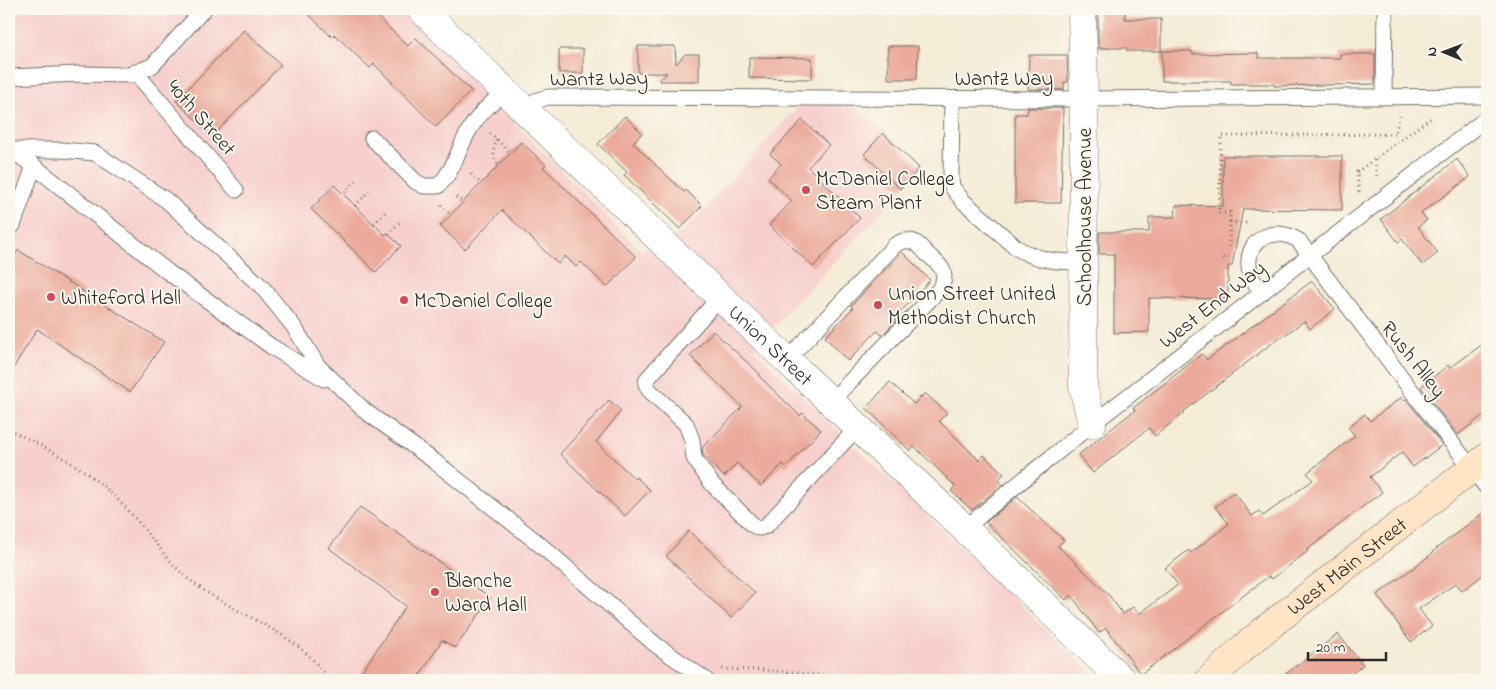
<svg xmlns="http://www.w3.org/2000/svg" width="1496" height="689" font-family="'Indie Flower',sans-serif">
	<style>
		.built { fill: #f7d0cd }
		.building { fill: #ebaa9b }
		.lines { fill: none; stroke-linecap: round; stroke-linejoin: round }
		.service-casing { stroke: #716f67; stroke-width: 17 }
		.minor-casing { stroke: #716f67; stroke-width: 29 }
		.secondary-casing { stroke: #716f67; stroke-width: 29 }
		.path { stroke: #716f67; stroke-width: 3; stroke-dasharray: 1 4; stroke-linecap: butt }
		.service { stroke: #fff; stroke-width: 15 }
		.minor { stroke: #fff; stroke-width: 28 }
		.secondary { stroke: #ffe4c6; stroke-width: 28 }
		.poi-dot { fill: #d1495b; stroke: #fbf7ec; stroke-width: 2 }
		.labels { text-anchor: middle; stroke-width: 4; stroke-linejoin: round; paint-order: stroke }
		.street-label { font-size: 21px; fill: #2b2b2b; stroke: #fbf7ec }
		.poi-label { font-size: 21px; fill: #2b2b2b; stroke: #fbf7ec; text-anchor: start }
	</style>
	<rect width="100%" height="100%" fill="#fbf7ec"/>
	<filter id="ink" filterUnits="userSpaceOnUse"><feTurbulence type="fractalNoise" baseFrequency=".02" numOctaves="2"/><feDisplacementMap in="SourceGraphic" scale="10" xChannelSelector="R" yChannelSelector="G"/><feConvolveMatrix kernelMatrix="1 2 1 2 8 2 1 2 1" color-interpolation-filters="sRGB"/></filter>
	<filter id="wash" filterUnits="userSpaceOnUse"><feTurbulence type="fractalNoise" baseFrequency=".0096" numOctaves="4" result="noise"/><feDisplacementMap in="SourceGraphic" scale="20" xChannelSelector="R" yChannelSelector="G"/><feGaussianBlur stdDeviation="1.12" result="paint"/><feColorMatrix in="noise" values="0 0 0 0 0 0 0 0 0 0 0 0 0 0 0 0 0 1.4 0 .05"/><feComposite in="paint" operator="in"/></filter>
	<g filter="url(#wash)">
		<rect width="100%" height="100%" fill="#f4ecd7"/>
		<path class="built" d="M9 9H402L641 251 683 232 802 103H852L923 167 753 349 1099 680H9Z"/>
		<g id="blocks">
			<path class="building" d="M303 9H369L408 46 416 38 471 91 436 127 374 64 370 68 334 34 332 37Z
				M1098 9H1125V19H1161V51H1127V48H1098Z
				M244 30 281 65 213 136 176 101Z
				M638 46H675L676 64 685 54H699V81H659L667 73H638Z
				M888 46H918L917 79H888Z
				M559 49H583V73H559Z
				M1162 51H1192V54L1258 53V58H1340V54H1375V84L1274 86V84H1231V81H1162Z
				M1029 55H1067L1068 82H1064V90L1028 89Z
				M749 57 812 58V79L749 78Z
				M1028 108H1063L1061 203H1015V114H1027Z
				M625 116 642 133 633 143 684 192 686 190 702 206 680 229 624 175 627 172 598 144Z
				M802 120 829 145 808 167 860 218 813 267 769 225 792 201 768 178 781 164 770 154Z
				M883 133 919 168 900 189 864 154Z
				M521 142 546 165 543 167 636 257 607 287 581 262 576 267 565 256 558 264 502 210 465 249 440 226Z
				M1223 156H1342V210L1243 209 1232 266H1228V299L1149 298V332L1114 333V254H1099V232H1149V217H1175L1176 205 1223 206Z
				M1457 159 1470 177 1421 213 1427 220 1418 227 1438 253 1422 265 1402 239 1398 242 1381 219Z
				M334 185 385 235 387 233 401 246 376 272 311 209Z
				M18 250 164 342 130 392 37 329 9 375V264Z
				M902 252 930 280 895 318 897 320 882 335 877 331 848 361 825 337 853 308 851 306Z
				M1312 281 1335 309 1310 329 1304 321 1281 338 1280 337 1183 412 1184 413 1155 436 1149 428 1093 473 1078 455 1135 410 1133 408 1202 354 1207 360Z
				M713 331 760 374 759 376 800 416 802 413 821 430 786 467 783 464 761 486 737 463 724 477 703 455 702 448 742 407 690 356Z
				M1487 341V412L1458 435 1421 387 1448 365 1450 368Z
				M890 382 914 404 925 393 947 413 939 421 979 460 984 455 1004 474 998 480 1003 484 972 510 951 491 955 486 914 446 910 451 866 408Z
				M1402 397 1404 400 1406 399 1442 445 1413 467 1402 452 1370 477 1382 492 1307 550 1308 551 1272 579 1269 576 1141 674 1106 628 1099 633 1071 595 1066 600 986 522 1017 497 1064 540 1058 546 1107 593 1123 614 1133 607 1139 614 1178 585 1165 568 1189 550 1191 553 1229 524 1215 507 1234 492 1252 516 1259 511 1263 516 1313 480 1307 473 1355 436 1348 427 1365 414 1370 421Z
				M609 400 621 411 596 442 635 479 636 477 650 490 625 516 560 454Z
				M360 507 491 598 455 648 442 640 417 680H356L406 606 329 548Z
				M1487 510V572L1462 591 1456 583 1419 609 1432 626 1411 642 1377 595 1433 553 1432 552Z
				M689 531 755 593 731 618 666 556Z
				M1338 634 1363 665 1344 680H1278Z"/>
		</g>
	</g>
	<g filter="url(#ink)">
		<use href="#blocks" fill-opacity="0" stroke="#716f67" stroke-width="1"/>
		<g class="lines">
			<defs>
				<path id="service" d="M135 72 236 190
					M9 77 81 74 129 75 152 66 204 9
					M1384 96 1385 9
					M952 99 951 179 952 187 963 201 1017 248C1038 261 1059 262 1083 262
					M524 109 535 101 548 97 1084 99 1487 96
					M372 138 416 182 424 186H438C455 170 458 148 470 129 478 114 492 103 504 91
					M9 150H62L95 153 166 200 262 287 294 327 318 366 365 411 434 461 538 543 656 645 706 680
					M11 150 34 166 168 272 272 347 324 379
					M9 230 13 225 34 166
					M1262 293C1256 284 1249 276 1249 265 1247 236 1278 226 1299 241L1408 386 1487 488
					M720 297 647 379 646 384 649 390 686 424 692 440 694 458 712 484 753 525 759 528 766 526 857 428
					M786 361 895 245C900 242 904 240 910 241 917 242 922 248 926 253 939 264 951 272 939 290L830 402
					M966 528C1006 492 1050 459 1092 424L1487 118"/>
				<g id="minor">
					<path id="s1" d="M421 9C651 236 890 454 1122 680"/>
					<path d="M1082 9 1084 99 1083 386 1092 424"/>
				</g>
				<g id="secondary">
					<path id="s2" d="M1209 680 1244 647 1272 624 1487 457"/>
				</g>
			</defs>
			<use href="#service" class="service-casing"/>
			<use href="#minor" class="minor-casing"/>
			<use href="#secondary" class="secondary-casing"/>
			<path class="path" d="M490 133 510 152
				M496 139C494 149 491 157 499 165
				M1375 160 1377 179
				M471 174 481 184
				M345 192 357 180
				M1359 192 1357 172 1429 119H1432
				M456 197 463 203
				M441 205 449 213
				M355 206 369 191
				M1230 213H1219L1221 136 1395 134 1400 116
				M1230 222V209
				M374 224 387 210
				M388 234 400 222
				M1229 247 1230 222 1246 223
				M1223 258 1229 257
				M9 430C42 445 76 463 103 486 114 495 124 506 133 516 151 536 165 558 185 576 228 614 300 630 328 680
				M722 669 763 670 875 680"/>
			<use href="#service" class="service"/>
			<use href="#minor" class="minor"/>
			<use href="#secondary" class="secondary"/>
		</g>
	</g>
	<g class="poi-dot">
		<circle cx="806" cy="190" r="5"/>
		<circle cx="51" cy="297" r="5"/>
		<circle cx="404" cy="300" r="5"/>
		<circle cx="878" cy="305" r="5"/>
		<circle cx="435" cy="592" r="5"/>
	</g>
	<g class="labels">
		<g class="street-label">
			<text transform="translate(599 78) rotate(-1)" y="7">Wantz Way</text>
			<text x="1004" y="85">Wantz Way</text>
			<text transform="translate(202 117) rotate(49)" y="7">40th Street</text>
			<text transform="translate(1084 217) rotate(-90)" y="7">Schoolhouse Avenue</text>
			<text transform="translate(1212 304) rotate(-38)" y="7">West End Way</text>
			<text dy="7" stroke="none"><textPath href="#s1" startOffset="485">Union Street</textPath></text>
			<text transform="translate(1414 359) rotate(52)" y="7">Rush Alley</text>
			<text dy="7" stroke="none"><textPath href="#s2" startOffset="179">West Main Street</textPath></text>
		</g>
		<g class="poi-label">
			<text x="816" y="185">McDaniel College<tspan x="816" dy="24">Steam Plant</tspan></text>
			<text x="888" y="300">Union Street United<tspan x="888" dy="24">Methodist Church</tspan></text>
			<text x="61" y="304">Whiteford Hall</text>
			<text x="414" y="307">McDaniel College</text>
			<text x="445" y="587">Blanche<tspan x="445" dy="24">Ward Hall</tspan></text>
		</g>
	</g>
	<rect width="1496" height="689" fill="none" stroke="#fbf7ec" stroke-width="30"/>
	<g transform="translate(1444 52) rotate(271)" stroke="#fbf7ec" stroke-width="4" paint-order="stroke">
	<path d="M0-4L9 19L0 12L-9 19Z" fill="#2b2b2b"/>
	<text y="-8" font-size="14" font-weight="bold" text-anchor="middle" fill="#2b2b2b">N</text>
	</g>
	<path d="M1308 652v8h78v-8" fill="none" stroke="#2b2b2b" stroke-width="2.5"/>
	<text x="1316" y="652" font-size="15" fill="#2b2b2b" stroke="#fbf7ec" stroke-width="4" paint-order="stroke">20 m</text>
</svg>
